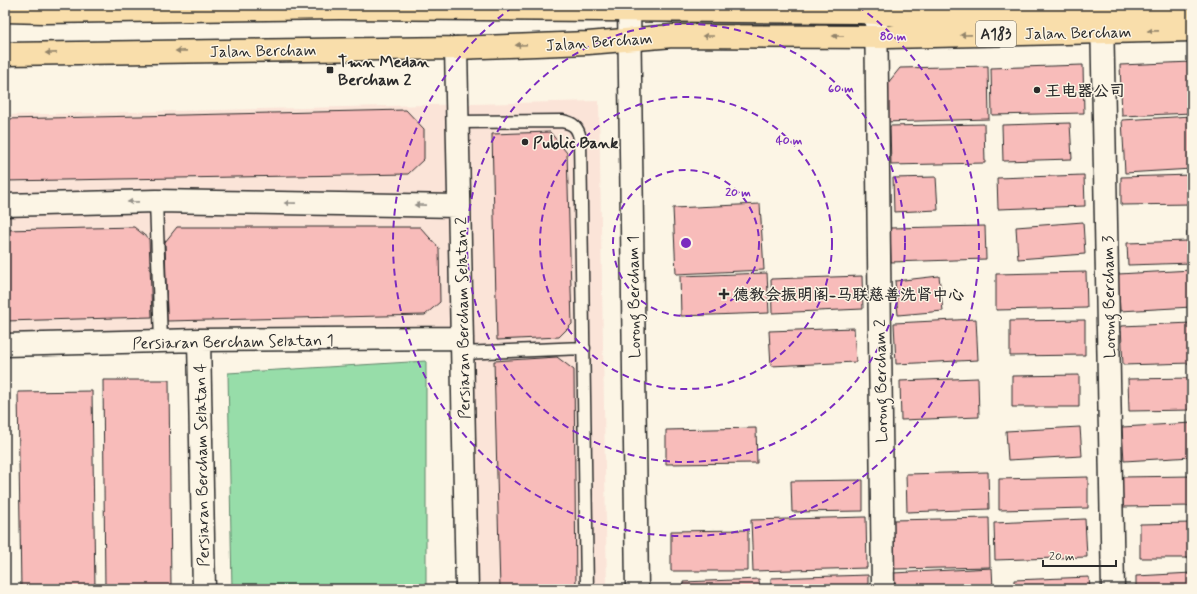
<svg xmlns="http://www.w3.org/2000/svg" width="1197" height="594" font-family="Mynerve,'LXGW WenKai TC',sans-serif">
	<style>
		.built { fill: #fbe4d8 }
		.green { fill: #97dda9; stroke: #61846a }
		.building { fill: #f8bcba; stroke: #2b2b2b }
		.lines { fill: none; stroke-linecap: round; stroke-linejoin: round }
		.lane-casing { stroke: #2b2b2b; stroke-width: 15 }
		.street-casing { stroke: #2b2b2b; stroke-width: 25 }
		.primary-casing { stroke: #2b2b2b; stroke-width: 25 }
		.lane { stroke: #fcf5e5; stroke-width: 12 }
		.street { stroke: #fcf5e5; stroke-width: 22 }
		.primary { stroke: #f9deab; stroke-width: 22 }
		.oneway { fill: #92846b }
		.oneway2 { fill: #949088 }
		.ring { fill: none; stroke: #7b2cbf; stroke-width: 2; stroke-dasharray: 7 5 }
		.poi-dot { fill: #2b2b2b; stroke: #fcf5e5; stroke-width: 1.5 }
		.labels { text-anchor: middle; stroke-width: 3; stroke-linejoin: round; paint-order: stroke }
		.shield { fill: #fcf5e5; stroke: #6a6863; stroke-width: 1 }
		.shield-label { font-size: 15px; font-weight: bold; fill: #2b2b2b }
		.street-label { font-size: 16px; fill: #2b2b2b; stroke: #fcf5e5 }
		.poi-label { font-size: 16px; font-weight: bold; fill: #2b2b2b; stroke: #fcf5e5; text-anchor: start }
		.centre { fill: #7b2cbf; stroke: #fcf5e5; stroke-width: 2 }
		.ring-label { font-size: 12px; text-anchor: middle; font-weight: bold; fill: #7b2cbf; stroke: #fcf5e5; stroke-width: 3; stroke-linejoin: round; paint-order: stroke }
	</style>
	<rect width="100%" height="100%" fill="#fcf5e5"/>
	<filter id="ink" filterUnits="userSpaceOnUse"><feTurbulence type="fractalNoise" baseFrequency=".025" numOctaves="2"/><feDisplacementMap in="SourceGraphic" scale="8" xChannelSelector="R" yChannelSelector="G"/><feConvolveMatrix kernelMatrix="1 2 1 2 8 2 1 2 1" color-interpolation-filters="sRGB"/></filter>
	<g filter="url(#ink)">
		<path class="built" d="M599 101 607 589H464L459 342 5 346V115Z"/>
		<path class="green" d="M426 361V589H232L228 373Z"/>
		<path class="building" d="M1192 62V113L1122 116 1120 65Z
			M1083 65 1084 113 992 115 991 68Z
			M988 66 989 119 884 122 883 89 900 68Z
			M406 110 424 129V159L408 174 5 181V119Z
			M1192 116V169L1125 173 1122 120Z
			M1070 123 1072 159 1003 161 1002 125Z
			M984 124 985 163 891 165 890 126Z
			M550 132 567 153 572 324 559 337 497 340 492 134Z
			M1084 175 1085 206 998 209 997 178Z
			M1192 175V204L1121 205V177Z
			M936 177 938 210 894 212 893 178Z
			M760 204 764 270 676 274 673 208Z
			M1083 222 1085 254 1018 259 1016 227Z
			M985 226 986 259 891 262 890 228Z
			M134 227 149 239 152 317 5 321V230Z
			M177 227H420L439 248 440 302 425 315 167 321 165 242Z
			M1187 232H1192V263L1128 265 1127 243 1187 241Z
			M1192 270V307L1120 311 1118 274Z
			M1086 272 1087 308 996 310V274Z
			M767 273 769 313 681 316 680 276Z
			M862 276 863 309 772 313 771 279Z
			M939 276 943 311 898 315 895 281Z
			M976 319 978 360 896 364 894 323Z
			M1085 320V355L1010 356V321Z
			M1192 323V363L1123 365 1121 326Z
			M854 328 856 362 771 366 769 331Z
			M557 357 574 370 576 589H500L494 361Z
			M1079 375V407H1012V376Z
			M978 378 979 417 901 420 900 381Z
			M1192 378V410L1129 411 1128 379Z
			M103 380H169L171 589H105Z
			M92 391 95 589H21L18 392Z
			M1192 423V457L1124 461 1122 427Z
			M1080 427 1082 456 1008 460 1006 431Z
			M756 428 757 463 666 464V430Z
			M988 472 989 509 907 512 906 474Z
			M1192 476V506L1123 507 1122 477Z
			M1088 477V508L999 510V479Z
			M863 480V511L792 512 791 481Z
			M866 517 867 568 753 571 751 520Z
			M989 518 990 567 894 569 892 520Z
			M1085 519 1087 557 995 560 994 523Z
			M1192 523V558H1140V524Z
			M748 530V571H671V531Z
			M992 568 993 589H894L893 573Z
			M1192 573V589H1136V576Z
			M868 575V589H771V578Z
			M1089 577 1090 589H1014V580Z
			M759 579 760 589H684L683 582Z"/>
		<g class="lines">
			<defs>
				<path id="lane" d="M458 122 562 121C573 123 578 127 580 139L587 589
					M156 201 161 341
					M462 353 584 348"/>
				<path id="street" d="M629 5 637 589
					M876 5 883 589
					M1102 14 1113 589
					M456 48 467 589
					M5 205 156 201 459 206
					M199 340 204 589
					M5 345 199 340 462 338"/>
				<path id="primary" d="M5 11 44 12 340 8 861 12 876 13 916 17 1192 13
					M5 54 456 48 588 43 673 36 888 37 1192 30"/>
			</defs>
			<use href="#lane" class="lane-casing"/>
			<use href="#street" class="street-casing"/>
			<use href="#primary" class="primary-casing"/>
			<use href="#lane" class="lane"/>
			<use href="#street" class="street"/>
			<use href="#primary" class="primary"/>
		</g>
		<defs><path id="oneway-solid" d="M-6-.8H1V-3.2L6.5 0L1 3.2V.8H-6Z"/></defs>
		<g class="oneway">
			<use href="#oneway-solid" transform="translate(1153 31) rotate(179)"/>
			<use href="#oneway-solid" transform="translate(966 35) rotate(179)"/>
			<use href="#oneway-solid" transform="translate(708 36) rotate(-180)"/>
			<use href="#oneway-solid" transform="translate(838 36) rotate(-180)"/>
			<use href="#oneway-solid" transform="translate(521 45) rotate(178)"/>
			<use href="#oneway-solid" transform="translate(181 51) rotate(179)"/>
			<use href="#oneway-solid" transform="translate(51 53) rotate(179)"/>
		</g>
		<g class="oneway2">
			<use href="#oneway-solid" transform="translate(133 202) rotate(179)"/>
			<use href="#oneway-solid" transform="translate(290 203) rotate(-179)"/>
			<use href="#oneway-solid" transform="translate(420 205) rotate(-179)"/>
		</g>
	</g>
	<g class="ring">
		<circle cx="686" cy="243" r="73"/>
		<circle cx="686" cy="243" r="146"/>
		<circle cx="686" cy="243" r="219"/>
		<path d="M858 6A293 293 0 1 1 514 6"/>
	</g>
	<g class="poi-dot">
		<rect x="326" y="66" width="8" height="8" rx="2"/>
		<circle cx="1037" cy="90" r="4"/>
		<circle cx="525" cy="142" r="4"/>
		<path d="M722 288h4v4h4v4h-4v4h-4v-4h-4v-4h4z"/>
	</g>
	<g class="labels">
		<rect class="shield" x="976" y="21" width="40" height="26" rx="3"/>
		<g class="shield-label">
			<text x="996" y="39">A183</text>
		</g>
		<g class="street-label">
			<text transform="translate(1078 32) rotate(-1)" y="6">Jalan Bercham</text>
			<text transform="translate(599 41) rotate(-4)" y="6">Jalan Bercham</text>
			<text transform="translate(263 50) rotate(-1)" y="6">Jalan Bercham</text>
			<text transform="translate(633 297) rotate(-91)" y="6">Lorong Bercham 1</text>
			<text transform="translate(1108 297) rotate(-91)" y="6">Lorong Bercham 3</text>
			<text transform="translate(462 318) rotate(-91)" y="6">Persiaran Bercham Selatan 2</text>
			<text transform="translate(233 341) rotate(-1)" y="6">Persiaran Bercham Selatan 1</text>
			<text transform="translate(880 381) rotate(-91)" y="6">Lorong Bercham 2</text>
			<text transform="translate(201 465) rotate(-91)" y="6">Persiaran Bercham Selatan 4</text>
		</g>
		<g class="poi-label">
			<text x="338" y="67">Tmn Medan<tspan x="338" dy="18">Bercham 2</tspan></text>
			<text x="1045" y="96">王电器公司</text>
			<text x="533" y="148">Public Bank</text>
			<text x="733" y="300">德教会振明阁-马联慈善洗肾中心</text>
		</g>
	</g>
	<circle cx="686" cy="243" r="6" class="centre"/>
	<g class="ring-label">
		<text x="893" y="40">80 m</text>
		<text x="841" y="92">60 m</text>
		<text x="789" y="144">40 m</text>
		<text x="738" y="196">20 m</text>
	</g>
	<rect width="1197" height="594" fill="none" stroke="#fcf5e5" stroke-width="20"/>
	<rect x="10" y="10" width="1177" height="574" fill="none" stroke="#2b2b2b" stroke-width="1.5" filter="url(#ink)"/>
	<path d="M1043 560v6h73v-6" fill="none" stroke="#2b2b2b" stroke-width="2"/>
	<text x="1049" y="560" font-size="12" fill="#2b2b2b" stroke="#fcf5e5" stroke-width="3" paint-order="stroke">20 m</text>
</svg>
